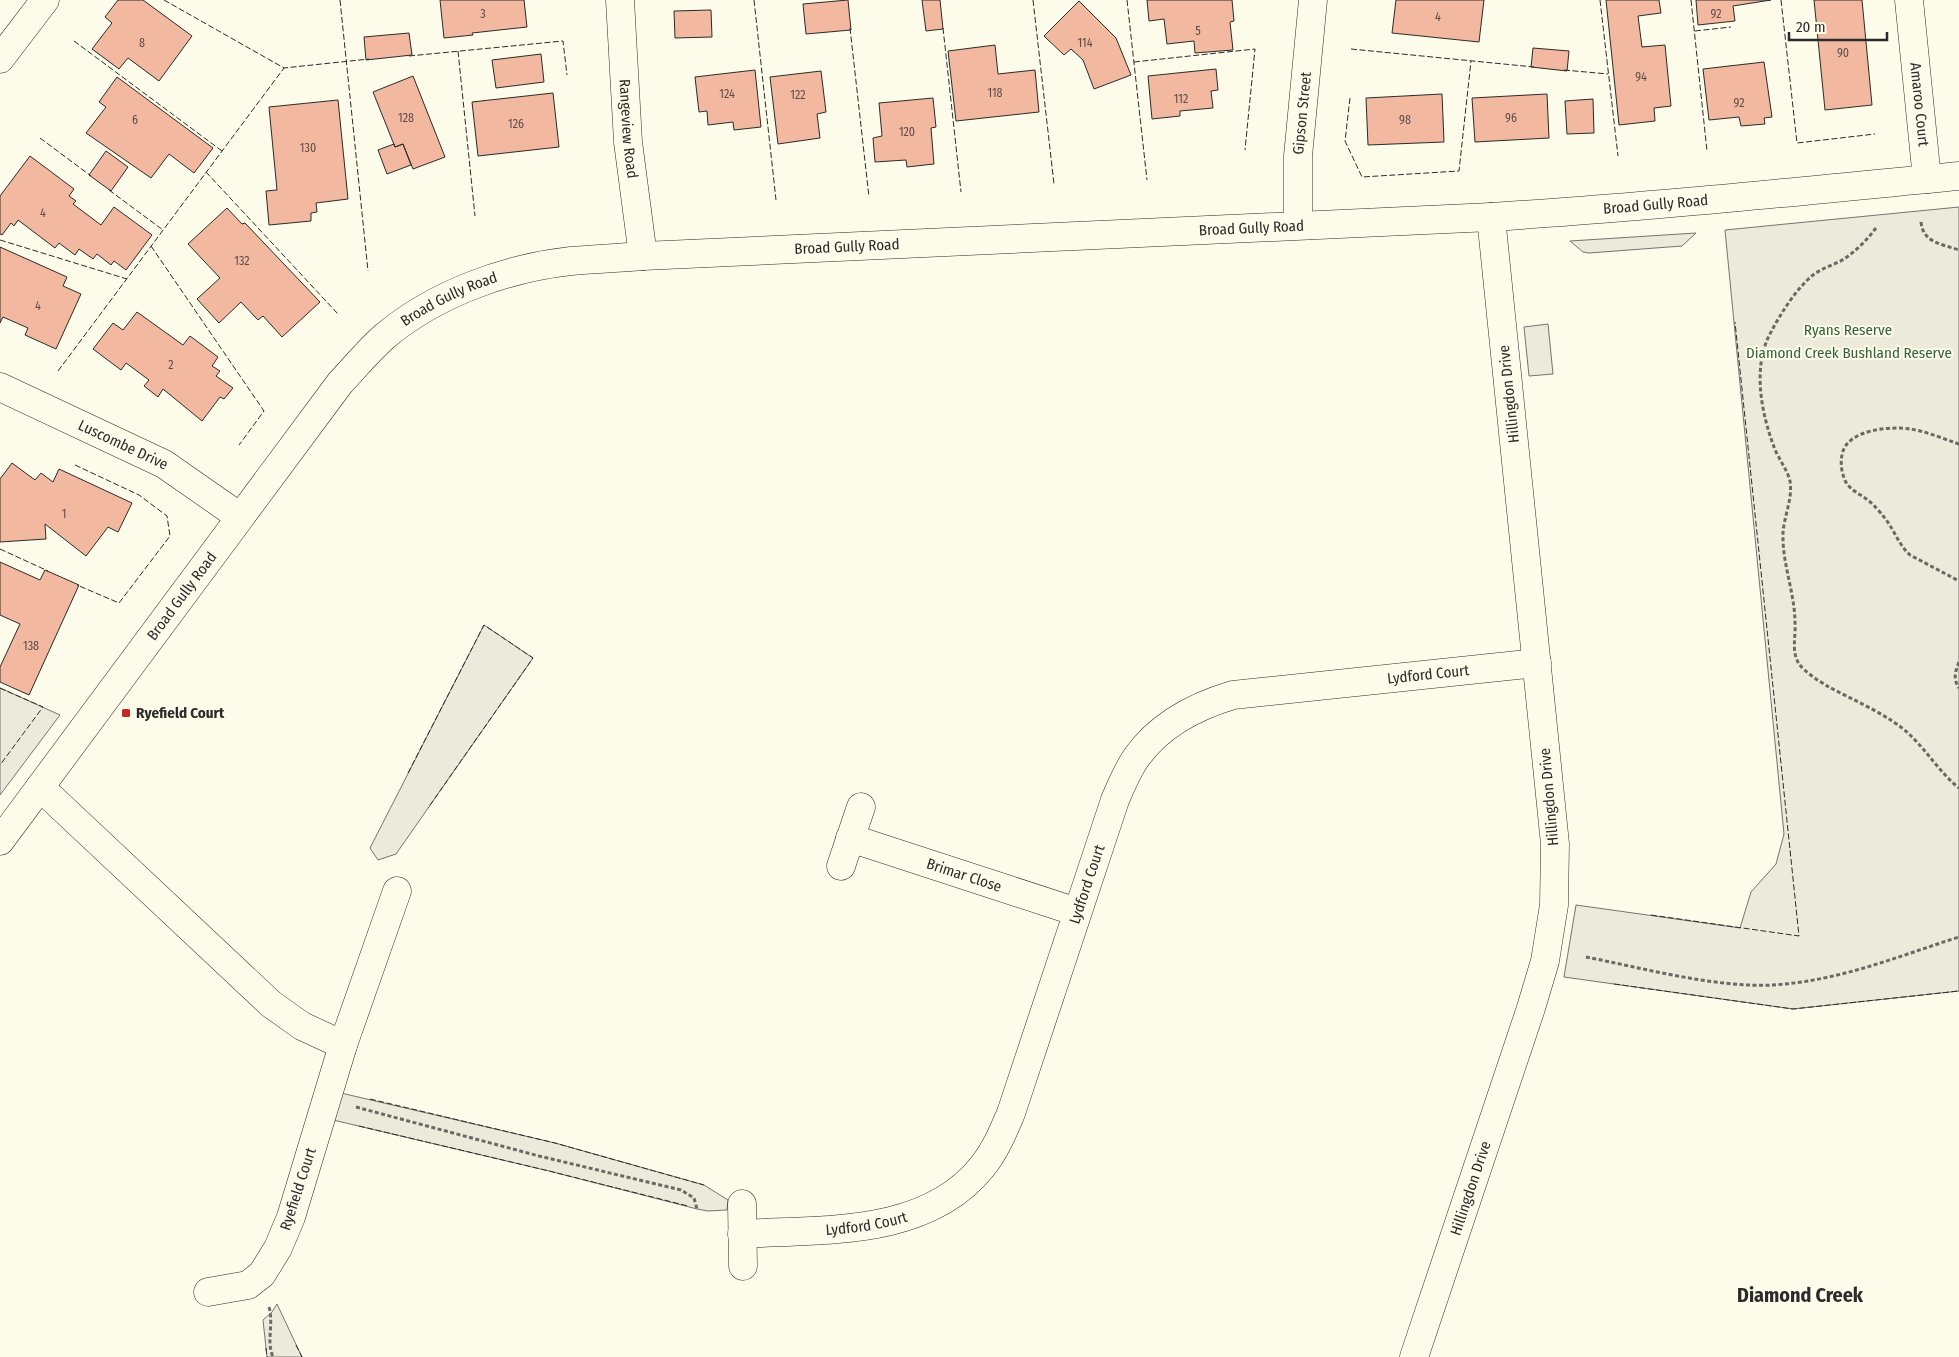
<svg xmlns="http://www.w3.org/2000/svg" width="1959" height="1357" font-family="'Fira Sans Condensed',sans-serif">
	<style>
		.green { fill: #ecebdb; stroke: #74746e }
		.parking { fill: #eceadb; stroke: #74746e }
		.building { fill: #f2b8a0; stroke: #2b2b2b }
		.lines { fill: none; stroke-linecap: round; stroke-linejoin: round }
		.minor-casing { stroke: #2b2b2b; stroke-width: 29 }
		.tertiary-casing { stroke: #2b2b2b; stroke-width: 29 }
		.path { stroke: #6a6964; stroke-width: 3; stroke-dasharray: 4 2.5; stroke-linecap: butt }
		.minor { stroke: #fdfbea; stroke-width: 28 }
		.tertiary { stroke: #fdfbea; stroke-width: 28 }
		.fence { stroke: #2b2b2b; stroke-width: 1; stroke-dasharray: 6 2.5; stroke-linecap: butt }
		.poi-dot { fill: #c62828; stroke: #fdfbea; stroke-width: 2 }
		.labels { text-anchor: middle; stroke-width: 4; stroke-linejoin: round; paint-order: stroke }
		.number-label { font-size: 12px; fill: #5d4e48 }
		.street-label { font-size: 15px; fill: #2b2b2b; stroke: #fdfbea }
		.park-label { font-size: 15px; fill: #34623c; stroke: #fdfbea }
		.poi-label { font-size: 15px; font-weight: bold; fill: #2b2b2b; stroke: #fdfbea; text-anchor: start }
		.district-label { font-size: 20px; font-weight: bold; fill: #2b2b2b; stroke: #fdfbea }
	</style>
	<rect width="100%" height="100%" fill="#fdfbea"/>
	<path class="green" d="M1959 207V991L1793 1009 1564 977 1576 905 1740 928 1751 892 1776 864 1784 834 1725 230Z
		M484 625 533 658 396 854 378 860 370 848Z
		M0 688 60 715 0 795Z
		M341 1093 555 1143 704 1185 728 1200 727 1210 708 1211 697 1209 549 1171 333 1120Z
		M277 1304 302 1357H267L263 1320 272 1312Z"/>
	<path class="parking" d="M1696 233 1682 246 1589 253 1583 252 1570 241Z
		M1548 324 1553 374 1529 376 1524 327Z"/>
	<path class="building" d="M118 0H143L192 36 159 81 128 58 119 69 92 49 112 23 105 17Z
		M440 0H524L527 27 472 33 473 35 444 38Z
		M848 0 851 30 806 34 803 4Z
		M922 0H940L943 29 926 31Z
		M1147 0H1232L1234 21 1230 22 1233 50 1195 53 1194 41 1167 44 1164 19 1149 21Z
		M1396 0H1484L1479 42 1392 33Z
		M1606 0H1659L1661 13 1638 16 1642 47 1665 45 1671 106 1654 108 1655 121 1619 125Z
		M1696 0H1771L1733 6 1735 21 1698 25Z
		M1814 0H1862L1872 105 1825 110Z
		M1079 1 1116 38 1131 75 1094 89 1083 60 1071 49 1064 55 1044 36Z
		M711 10 712 37 675 38 674 11Z
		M409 33 412 55 366 60 364 37Z
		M995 45 998 74 1035 70 1039 112 956 121 948 51Z
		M1533 48 1569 51 1567 71 1531 67Z
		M541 54 544 82 496 88 492 60Z
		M1764 62 1772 117 1764 118 1765 124 1741 126 1739 117 1709 120 1703 69Z
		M1216 69 1218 90 1211 91 1213 108 1180 111V116L1152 119 1148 76Z
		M755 70 761 127 734 130 733 122 708 125 707 111 699 112 695 77Z
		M821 71 826 112 817 114 820 138 778 144 770 77Z
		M413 76 445 157 413 169 403 144 395 147 373 92Z
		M117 77 213 148 194 173 169 154 151 178 86 133 106 107 99 102Z
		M553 93 559 147 478 156 472 102Z
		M1442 94 1444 142 1368 145 1366 98Z
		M1547 94 1549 138 1475 142 1472 98Z
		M933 98 936 127 931 128 934 164 907 167 906 160 875 162 873 138 882 136 879 103Z
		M1593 99 1594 133 1567 134 1565 101Z
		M338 100 348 199 316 203 317 212 311 213V221L269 225 266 191 277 190 269 107Z
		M394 144 395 147 403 144 411 165 387 174 378 150Z
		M106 151 128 167 111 191 89 175Z
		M30 156 74 189 69 196 76 201 73 204 101 225 114 207 152 235 126 270 114 261 111 265 97 254 93 259 79 249 75 255 59 243 55 248 18 220 14 226 11 223 2 235 0 234V196Z
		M227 208 242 224 245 223 320 302 282 337 263 316 258 320 241 302 219 323 197 299 220 278 188 244Z
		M0 247 67 277 63 286 81 294 56 349 25 335 28 328 3 317 0 323Z
		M137 312 183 345 190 336 218 357 212 366 220 371 216 376 233 388 224 399 220 397 202 421 163 389 158 397 144 386 149 380 126 363 121 370 93 349 113 323 123 330Z
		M12 463 35 480 41 473 53 482 59 469 132 503 118 532 108 527 86 556 45 524 46 539 0 542V479Z
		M0 562 40 580 45 570 79 585 29 695 0 682V667L20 624 0 615Z"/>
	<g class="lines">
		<defs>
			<g id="minor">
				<path id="s1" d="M620 0 628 142 643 256"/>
				<path id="s2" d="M1909 0 1927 179"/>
				<path d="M0 59 45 0"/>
				<path id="s3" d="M0 387 164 464 240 517"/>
				<path d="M40 787 271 1004 302 1026 343 1045 291 1217 278 1248 262 1274 248 1285 208 1292"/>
				<path id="s4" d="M850 838 1077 912"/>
				<path d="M841 866 861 807"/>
				<path d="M343 1045 397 891"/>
				<path d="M742 1204 743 1266"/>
				<path id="s5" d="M742 1234C823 1229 926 1237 982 1167 995 1151 1003 1132 1011 1113L1115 800C1121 786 1127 771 1136 758 1159 725 1196 706 1233 695L1537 663"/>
				<path id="s6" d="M1414 1357 1531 1008 1545 961 1554 905 1555 844 1491 217"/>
			</g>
			<g id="tertiary">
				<path id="s7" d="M1298 225V156L1313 0"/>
				<path id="s8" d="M0 841 340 383C355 367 369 350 385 336 435 294 506 268 571 261 595 259 619 258 643 256L1491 217C1647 207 1803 191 1959 176"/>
			</g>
		</defs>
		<use href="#minor" class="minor-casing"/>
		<use href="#tertiary" class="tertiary-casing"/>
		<path class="path" d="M1921 222C1923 243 1942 244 1959 250
			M1876 228C1867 240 1856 251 1844 259 1834 265 1822 268 1813 275 1796 289 1781 313 1771 332 1752 366 1761 412 1774 447 1778 458 1787 469 1790 481 1793 498 1784 516 1783 533 1782 564 1795 593 1795 623 1796 637 1791 651 1799 664 1805 672 1820 682 1829 687 1853 700 1891 716 1910 735 1928 752 1940 773 1959 788
			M1959 444C1944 439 1928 432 1911 429 1891 426 1846 429 1842 455 1840 464 1842 476 1847 484 1853 492 1862 495 1869 501 1874 505 1880 512 1884 517 1894 529 1898 544 1910 555L1959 581
			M1959 662C1955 672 1953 679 1959 688
			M1586 957C1643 968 1715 988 1773 985 1839 981 1896 957 1959 937
			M356 1107 539 1156 681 1190 694 1198 697 1209
			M269 1307C274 1324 266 1341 273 1357"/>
		<use href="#minor" class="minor"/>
		<use href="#tertiary" class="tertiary"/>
		<path class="fence" d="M164 0 284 68 369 59
			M340 0 368 271
			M754 0 776 200
			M1033 0 1054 184
			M1127 0 1147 180
			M1600 0 1618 156
			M1691 0 1707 151
			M1781 0 1797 143 1875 134
			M850 28 869 197
			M943 28 961 192
			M1695 31 1731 27
			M74 41 222 151
			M1351 49 1534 67
			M458 51 475 216
			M409 56 563 41 567 75
			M1134 62 1255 49 1245 150
			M1564 70 1608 74
			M1350 98 1345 141 1362 177 1459 171 1471 61
			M40 138 91 176
			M206 172 338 314
			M109 190 163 230
			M0 240 127 279
			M151 246 264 411 239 445
			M58 371 284 68
			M75 465 139 495 167 516 170 536 119 603 77 585
			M0 549 48 571
			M0 688 43 707 0 765
			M408 773 484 625 533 658 428 808
			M1651 915 1799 936 1735 322
			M1614 984 1793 1009 1959 991
			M370 1099 555 1143 704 1185
			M359 1126 549 1171 688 1206
			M296 1345 302 1357
			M266 1348 267 1357"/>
	</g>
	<rect class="poi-dot" x="121" y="708" width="10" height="10" rx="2.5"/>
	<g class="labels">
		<g class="number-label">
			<text x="483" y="18">3</text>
			<text x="1716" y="18">92</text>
			<text x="1438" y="21">4</text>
			<text x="1198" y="35">5</text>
			<text x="142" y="47">8</text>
			<text x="1085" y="47">114</text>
			<text x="1843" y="57">90</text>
			<text x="1641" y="81">94</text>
			<text x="995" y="97">118</text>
			<text x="727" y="98">124</text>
			<text x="798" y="99">122</text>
			<text x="1181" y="103">112</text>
			<text x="1739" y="107">92</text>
			<text x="406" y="122">128</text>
			<text x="1511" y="122">96</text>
			<text x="135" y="124">6</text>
			<text x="1405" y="124">98</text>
			<text x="516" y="128">126</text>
			<text x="907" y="136">120</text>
			<text x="308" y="152">130</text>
			<text x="43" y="217">4</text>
			<text x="242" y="265">132</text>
			<text x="38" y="310">4</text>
			<text x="171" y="369">2</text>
			<text x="64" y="518">1</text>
			<text x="31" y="650">138</text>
		</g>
		<g class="street-label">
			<text dy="5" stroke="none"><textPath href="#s2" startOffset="105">Amaroo Court</textPath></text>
			<text dy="5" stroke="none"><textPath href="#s7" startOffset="112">Gipson Street</textPath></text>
			<text dy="5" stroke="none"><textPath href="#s1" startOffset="129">Rangeview Road</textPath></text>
			<text dy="5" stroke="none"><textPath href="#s8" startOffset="1925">Broad Gully Road</textPath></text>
			<text dy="5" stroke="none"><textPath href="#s8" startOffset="1520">Broad Gully Road</textPath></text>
			<text dy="5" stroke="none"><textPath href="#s8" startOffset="1115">Broad Gully Road</textPath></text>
			<text dy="5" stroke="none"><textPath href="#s8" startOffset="710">Broad Gully Road</textPath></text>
			<text transform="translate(1509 394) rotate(-96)" y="5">Hillingdon Drive</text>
			<text dy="5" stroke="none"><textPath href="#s3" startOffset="136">Luscombe Drive</textPath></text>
			<text dy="5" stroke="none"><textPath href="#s8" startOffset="305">Broad Gully Road</textPath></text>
			<text dy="5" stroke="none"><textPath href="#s5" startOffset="1010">Lydford Court</textPath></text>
			<text transform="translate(1549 797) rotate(-95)" y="5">Hillingdon Drive</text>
			<text dy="5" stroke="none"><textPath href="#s4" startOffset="120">Brimar Close</textPath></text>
			<text dy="5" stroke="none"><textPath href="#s5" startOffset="560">Lydford Court</textPath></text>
			<text transform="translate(298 1189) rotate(-72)" y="5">Ryefield Court</text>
			<text dy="5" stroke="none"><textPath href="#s6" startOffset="178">Hillingdon Drive</textPath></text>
			<text dy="5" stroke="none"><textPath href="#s5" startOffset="125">Lydford Court</textPath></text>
		</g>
		<g class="park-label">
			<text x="1848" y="335">Ryans Reserve</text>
			<text x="1849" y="358">Diamond Creek Bushland Reserve</text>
		</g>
		<g class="poi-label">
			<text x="136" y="718">Ryefield Court</text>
		</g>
		<g class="district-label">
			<text x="1800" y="1302">Diamond Creek</text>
		</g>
	</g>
	<path d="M1789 32v8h98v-8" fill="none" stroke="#2b2b2b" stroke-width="2.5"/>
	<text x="1796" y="32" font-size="15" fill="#2b2b2b" stroke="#fdfbea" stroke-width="4" paint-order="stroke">20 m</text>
</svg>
